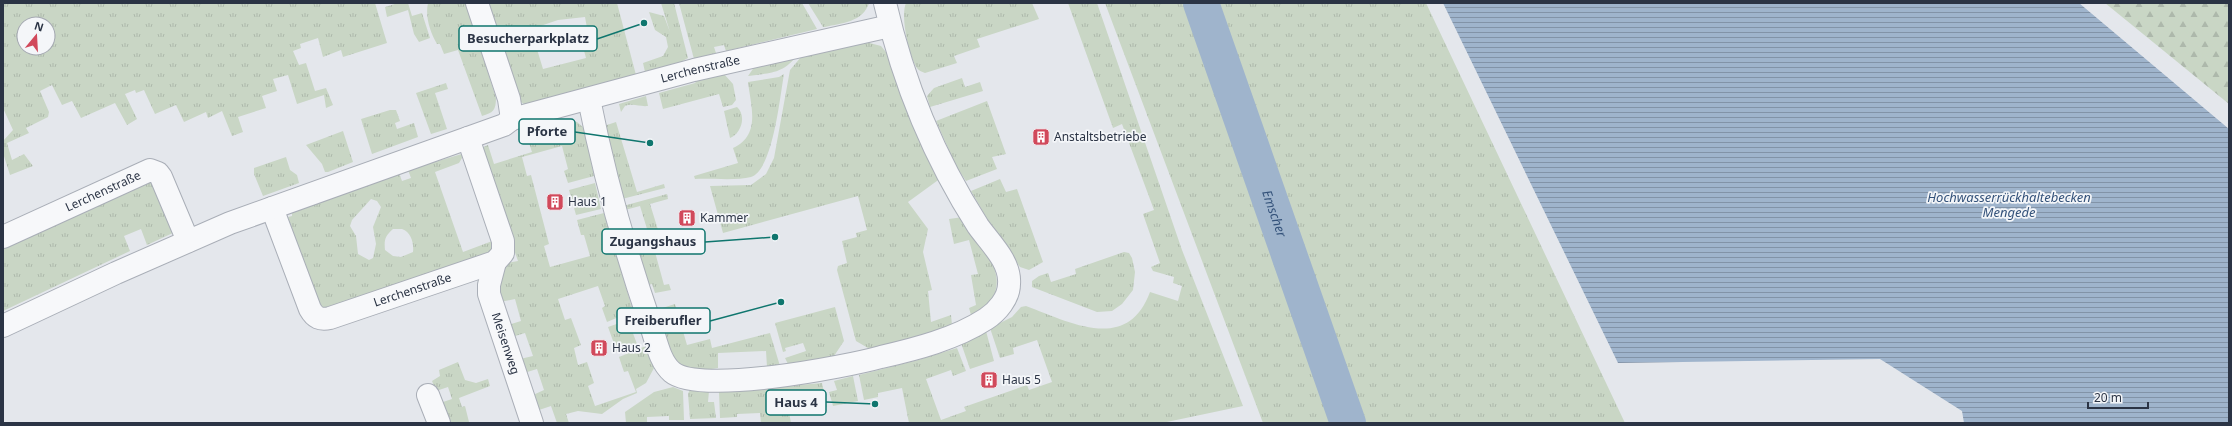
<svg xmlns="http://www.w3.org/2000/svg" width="2232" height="426" font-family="'Noto Sans',sans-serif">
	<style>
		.grass { fill: url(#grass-tufts); fill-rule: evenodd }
		.forest { fill: url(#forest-firs) }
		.water { fill: url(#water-rules) }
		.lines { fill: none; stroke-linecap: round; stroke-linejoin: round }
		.river { stroke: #9fb4cc; stroke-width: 36 }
		.minor-casing { stroke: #a9aeb7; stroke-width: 24 }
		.minor { stroke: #f7f8fa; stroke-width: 22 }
		.labels { text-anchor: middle; stroke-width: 3.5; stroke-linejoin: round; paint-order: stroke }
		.street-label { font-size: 12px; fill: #2b3445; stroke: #f4f6f9 }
		.poi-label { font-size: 12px; fill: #2b3445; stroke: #f4f6f9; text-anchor: start }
		.water-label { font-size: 13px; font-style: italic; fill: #34527a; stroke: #f4f6f9 }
		.leader { fill: none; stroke: #0f766e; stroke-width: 1.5 }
		.callout-dot { fill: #0f766e; stroke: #f4f6f9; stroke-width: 1.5 }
		.callout { fill: #f4f6f9; stroke: #0f766e; stroke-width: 1.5 }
		.callout-label { font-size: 13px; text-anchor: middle; font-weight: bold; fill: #2b3445 }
	</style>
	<defs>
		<pattern id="grass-tufts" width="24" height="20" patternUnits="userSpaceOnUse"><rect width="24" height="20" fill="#c9d6c5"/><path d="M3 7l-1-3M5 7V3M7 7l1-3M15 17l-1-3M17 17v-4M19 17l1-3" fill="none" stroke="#adb8ab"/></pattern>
		<pattern id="forest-firs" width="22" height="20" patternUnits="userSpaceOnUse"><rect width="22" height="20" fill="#c9d6c5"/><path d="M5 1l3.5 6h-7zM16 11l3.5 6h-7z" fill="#adb8ab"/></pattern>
		<pattern id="water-rules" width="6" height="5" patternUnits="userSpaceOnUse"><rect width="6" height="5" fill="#9fb4cc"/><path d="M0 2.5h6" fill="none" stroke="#8293a7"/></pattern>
	</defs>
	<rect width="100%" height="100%" fill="#e4e7ec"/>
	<path class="grass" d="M3 3H375L387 43 343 57 341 50 323 57 318 38 300 44 301 48 293 51 299 65 306 63 315 91 326 88 333 105 326 108 324 95 297 104 288 75 273 79 277 91 262 96 266 108 238 117 243 132 232 136 222 111 208 118 206 112 184 122 176 105 155 114 144 90 136 93 135 90 125 94 137 119 127 125 115 103 81 118 72 101 62 105 52 85 40 91 49 112 48 117 26 128 29 133 7 143 12 160 24 154 33 166 10 175 3 153V141L13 130 3 108ZM24 24H48V48H24Z
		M398 3H408L412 16 422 13 430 38 419 42 414 34 408 10 387 17 385 7Z
		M428 3H466L496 98C496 110 493 113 482 116L458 50 444 54 440 44H437C430 32 425 17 428 3Z
		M485 3H617L636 75 527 106 521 102 501 49 531 39 532 44 536 46 543 69 586 58 579 32 587 28 585 17 558 20 496 41Z
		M661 3H674L688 58 679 63 645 72 643 63 663 56 668 47 666 37 655 30 649 12 664 16 670 32Z
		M679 3H802L817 29 726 51 724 45 714 47 716 53 694 59Z
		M808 3H869C863 22 842 23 825 27H823Z
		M906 3H1032L1039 19 977 39 980 47 954 56 957 63 925 73C922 72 918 70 917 68 909 56 900 16 906 3Z
		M1068 3H1097L1182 250 1243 406 1162 423H909L902 388 878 393V397L864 400 859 375 918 360 957 348 966 371 953 376 951 370 926 379 941 420 966 411 964 407 1027 385 1029 390 1052 382 1037 340 1013 348 1014 354 1000 358 990 328 1012 317 1021 307 1026 306C1070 322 1127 354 1150 292L1178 301 1182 286 1173 283 1174 277 1153 271 1151 267 1160 263 1143 214 1154 210 1122 124 1113 128Z
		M1105 3H1426L1625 423H1263Z
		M862 41 881 46 890 57 941 178 908 202 928 229 923 252 932 290 928 291 931 322 951 315 952 325 873 351 856 341 837 270 838 266 847 263 842 241 857 237 856 233 867 230 858 196 723 233 710 186 751 185 766 174 774 158 790 70 801 57Z
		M797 55C784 74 769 73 748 76L755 66Z
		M724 74 733 84 736 100 732 105 723 107 719 94 663 109 659 93 695 83 698 79Z
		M784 74C780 96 773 170 751 177 736 181 710 178 695 179L694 176 738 163 733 148C761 135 751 107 748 82L779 77Z
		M962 78 965 87 980 82 983 91 930 107 927 96 934 88Z
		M446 83 448 89 435 93 447 129 431 134 416 93Z
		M646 96 648 106C639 107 634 103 625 106L621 112 619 104Z
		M987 101 1006 154 992 157 997 169 966 181 956 166 936 121Z
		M737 107C747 116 741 134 730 138L724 111Z
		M390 110H396L400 121 395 123 397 129 414 123 418 137 372 154 361 119Z
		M568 121 577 122 584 128 594 176 568 183 564 171 568 169 562 146 522 157 527 176 531 175 549 244 544 246 550 267 590 256 584 235H581L577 220 604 213 633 311 607 322 602 308 605 306 598 286 558 299 565 320 571 318 581 345 574 348 578 365 587 362 594 383 588 386 595 406 636 392 628 371 624 372 619 357 646 346 654 368 646 383 636 389 637 393 623 399 602 414 578 411 566 414 569 423H557L551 406 539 410 533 395 544 390 537 369 524 373 520 359 533 356 525 333 512 337 508 325 521 321 515 299 500 302 498 295 506 263 518 261 480 154 481 148 488 145 494 164 532 152 527 137 530 136 529 132Z
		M616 122 637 192 664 184 665 188 622 199 604 126Z
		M343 131 353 162 328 172H325L322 164 306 145Z
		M465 153 459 163 435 172 463 252 495 240 492 252 322 309 317 302 288 217 292 216V213L399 173 402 181 411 178 408 170ZM371 199 377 201 381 207 373 227 376 244 373 258 369 260 358 254 356 236 350 226 352 220ZM393 229H402C411 232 414 243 413 252L401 257 393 256 385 250C384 240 385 236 393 229Z
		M286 157 290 170 297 175 299 183 263 196 254 174V168Z
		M150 178 175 232 147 245 141 229 124 236 130 251 3 311V249L145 184Z
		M1000 179 1006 192 1017 189 1043 262 1029 270 1020 267 989 222 971 191Z
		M595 183 601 209 576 215 569 190Z
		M667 194 668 199 650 204 664 249 655 252 664 285 669 284 671 290 655 293 652 284 647 285 635 246 651 242 640 206 625 210 623 206Z
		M963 217C977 239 1010 273 991 300 986 306 977 311 971 315L969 308 976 305 971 275 978 274 969 240 954 244 949 219Z
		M1124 252 1129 253 1132 258 1135 272 1133 290 1122 304 1112 311 1097 312 1032 287V281L1039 276 1048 273 1051 282 1076 274 1075 269Z
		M675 304 687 345 710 339 712 348 770 333 780 366 767 367 766 351 718 353V368C668 377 669 348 656 310Z
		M835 307 844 341 832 359 788 364 785 358 806 351 803 343 785 348 786 351 783 352 775 323Z
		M628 320 637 344 617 352 608 327Z
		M986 331 994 361 970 369 961 343Z
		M458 362 465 380 476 383 488 379 490 386 459 398 462 407 465 406 469 422 447 423 440 403 452 399 448 387 436 391 432 381 440 376 439 370Z
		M853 376 858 401 833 406 829 392 837 390 834 381Z
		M822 383 827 407 814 410 813 406 789 412 791 423H761L760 413 737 414V417L720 418 719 392Z
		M673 387 683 391 684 420H669V416L647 417V423H626L625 412 654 392Z
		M690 389 709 391 708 402H714L716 418 690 419 688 394Z"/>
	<path class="forest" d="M2105 3H2229V104Z"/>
	<path class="water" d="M1443 3H2079L2229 129V423H1964L1962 411 1880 359 1618 363Z"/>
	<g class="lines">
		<path class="river" id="s1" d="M1201 3 1348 423"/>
		<defs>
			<g id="minor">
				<path d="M477 3 509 99 512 119"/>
				<path d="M589 99C604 175 625 250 650 323 656 339 659 361 672 372 699 395 845 367 881 357 916 349 955 339 986 319 997 312 1009 298 1009 284 1011 262 990 243 978 226 935 159 903 81 885 3"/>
				<path id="s2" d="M272 208 310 309C315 318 320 320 330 318L495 262 503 253V241L468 138"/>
				<path id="s3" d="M3 237 150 170 158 173 161 177 188 241"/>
				<path id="s4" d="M495 262 489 285V294L532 423"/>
				<path id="s5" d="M3 326 116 273 230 223 504 125 512 119 694 70 890 26"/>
				<path d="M428 395 439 423"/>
			</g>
		</defs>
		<use href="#minor" class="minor-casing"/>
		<use href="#minor" class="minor"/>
	</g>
	<defs>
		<symbol id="building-square" viewBox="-11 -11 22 22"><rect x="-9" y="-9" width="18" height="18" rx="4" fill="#d1495b" stroke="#f4f6f9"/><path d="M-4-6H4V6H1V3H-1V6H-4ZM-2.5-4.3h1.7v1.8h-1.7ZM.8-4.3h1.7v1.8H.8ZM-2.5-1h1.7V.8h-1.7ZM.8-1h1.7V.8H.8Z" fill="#fff"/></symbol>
	</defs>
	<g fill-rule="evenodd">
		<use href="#building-square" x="1031" y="127" width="20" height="20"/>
		<use href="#building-square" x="545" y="192" width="20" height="20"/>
		<use href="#building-square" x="677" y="208" width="20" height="20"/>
		<use href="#building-square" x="589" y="338" width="20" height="20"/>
		<use href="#building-square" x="979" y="370" width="20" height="20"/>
	</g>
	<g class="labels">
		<g class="street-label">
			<text dy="4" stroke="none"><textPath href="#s5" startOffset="745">Lerchenstraße</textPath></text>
			<text dy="4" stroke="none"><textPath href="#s3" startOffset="110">Lerchenstraße</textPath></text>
			<text dy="4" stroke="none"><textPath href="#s2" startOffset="219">Lerchenstraße</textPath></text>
			<text dy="4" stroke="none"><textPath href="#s4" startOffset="85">Meisenweg</textPath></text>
		</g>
		<g class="poi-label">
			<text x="1054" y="141">Anstaltsbetriebe</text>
			<text x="568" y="206">Haus 1</text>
			<text x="700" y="222">Kammer</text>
			<text x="612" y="352">Haus 2</text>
			<text x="1002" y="384">Haus 5</text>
		</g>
		<g class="water-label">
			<text x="2009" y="202">Hochwasserrückhaltebecken<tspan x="2009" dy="15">Mengede</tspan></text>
			<text dy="5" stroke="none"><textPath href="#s1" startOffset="223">Emscher</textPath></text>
		</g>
	</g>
	<path class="leader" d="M644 23L597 39M650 143L575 132M775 237L705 242M781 302L710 321M875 404L826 402"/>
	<g class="callout-dot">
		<circle cx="644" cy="23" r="4"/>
		<circle cx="650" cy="143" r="4"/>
		<circle cx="775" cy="237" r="4"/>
		<circle cx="781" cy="302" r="4"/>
		<circle cx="875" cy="404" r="4"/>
	</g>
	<g class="callout">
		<rect x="459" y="26" width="138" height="25" rx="4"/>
		<rect x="519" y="119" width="56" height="25" rx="4"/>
		<rect x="602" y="229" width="103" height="25" rx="4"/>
		<rect x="617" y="308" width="93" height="25" rx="4"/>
		<rect x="766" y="390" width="60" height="25" rx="4"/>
	</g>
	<g class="callout-label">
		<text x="528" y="43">Besucherparkplatz</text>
		<text x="547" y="136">Pforte</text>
		<text x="653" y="246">Zugangshaus</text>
		<text x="663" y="325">Freiberufler</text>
		<text x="796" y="407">Haus 4</text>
	</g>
	<rect width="2232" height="426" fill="none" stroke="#2b3445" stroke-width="8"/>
	<g transform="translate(36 36) rotate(18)"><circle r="19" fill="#f4f6f9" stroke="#a4a8b1"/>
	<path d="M0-3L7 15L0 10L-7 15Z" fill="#d1495b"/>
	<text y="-6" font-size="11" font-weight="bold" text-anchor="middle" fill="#2b3445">N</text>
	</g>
	<path d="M2088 402v6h60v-6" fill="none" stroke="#2b3445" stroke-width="2"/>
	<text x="2094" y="402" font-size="12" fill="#2b3445" stroke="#f4f6f9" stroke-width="3" paint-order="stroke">20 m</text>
</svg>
